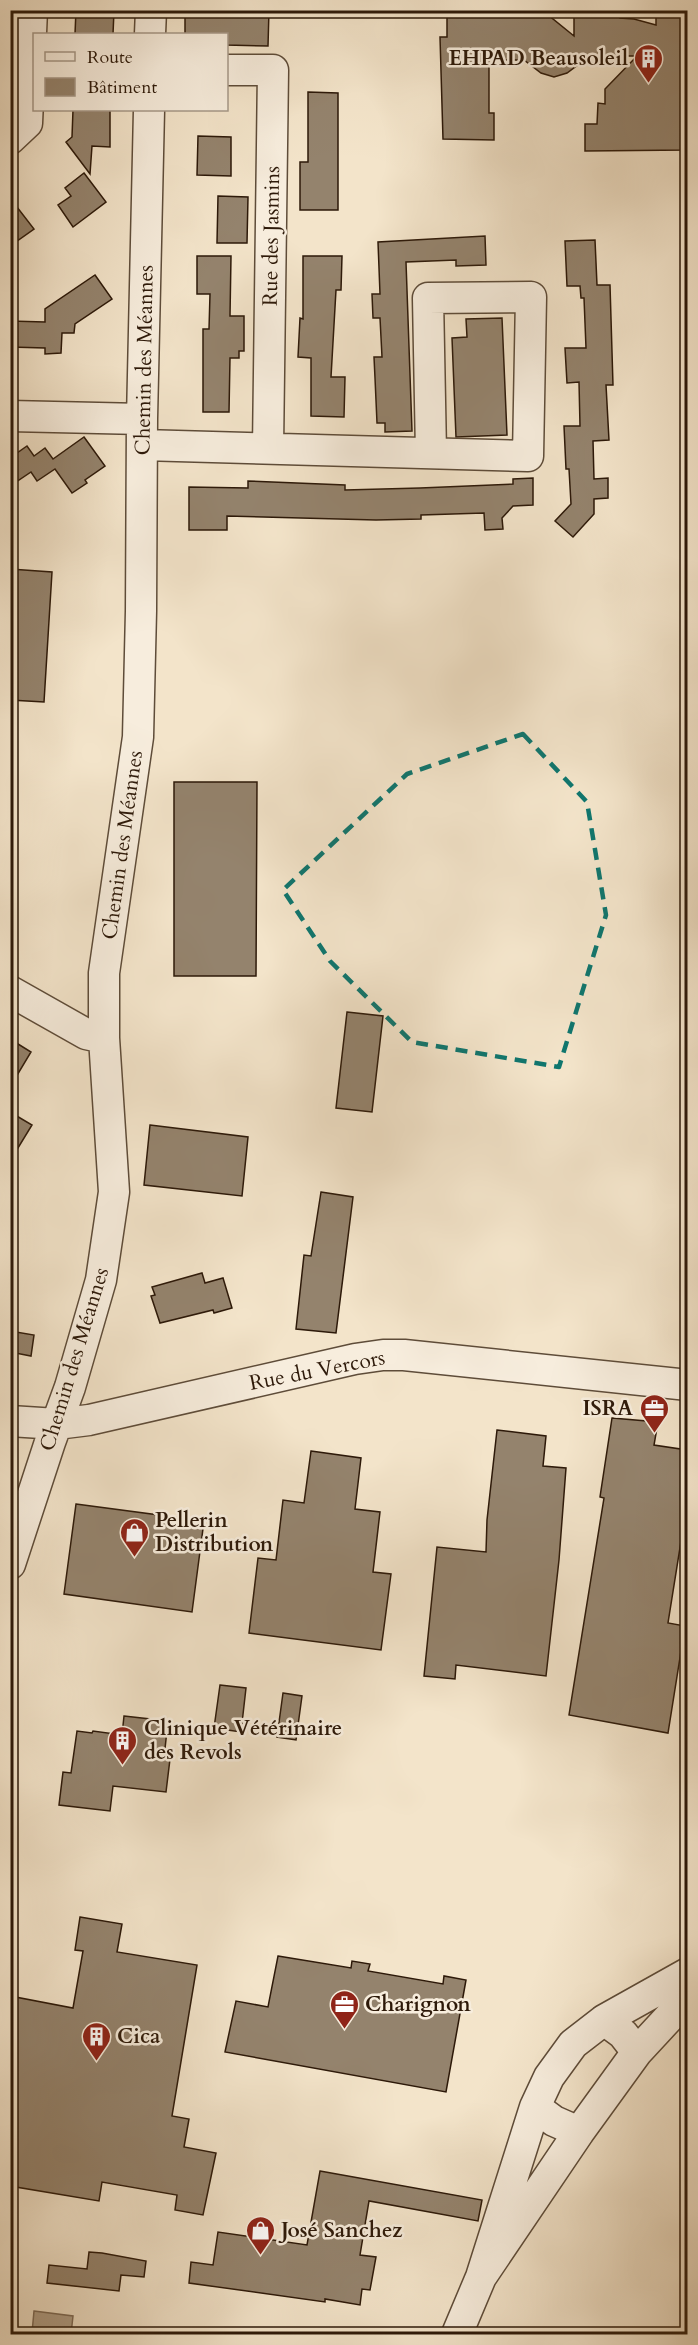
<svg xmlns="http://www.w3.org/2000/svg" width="698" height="2345" font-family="Cardo,serif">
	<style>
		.water { fill: #b09f88; stroke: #7c6955; stroke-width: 1.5 }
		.building { fill: #94836d; stroke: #2d1909; stroke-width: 1.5 }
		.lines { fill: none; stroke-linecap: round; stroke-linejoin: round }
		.minor-casing { stroke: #5e4c39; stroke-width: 33 }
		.minor { stroke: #f7eddd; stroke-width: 30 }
		.marked { fill: none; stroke: #0f766e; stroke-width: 4.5; stroke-dasharray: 12 8; stroke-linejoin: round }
		.labels { text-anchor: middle; stroke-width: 5; stroke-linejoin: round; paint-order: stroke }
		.poi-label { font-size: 21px; font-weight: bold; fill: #2d1909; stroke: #f7eddd; text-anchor: start }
		.street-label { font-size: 21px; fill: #2d1909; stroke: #f7eddd }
	</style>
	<rect width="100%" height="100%" fill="#f3e4ca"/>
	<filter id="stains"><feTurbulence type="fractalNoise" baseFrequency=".00333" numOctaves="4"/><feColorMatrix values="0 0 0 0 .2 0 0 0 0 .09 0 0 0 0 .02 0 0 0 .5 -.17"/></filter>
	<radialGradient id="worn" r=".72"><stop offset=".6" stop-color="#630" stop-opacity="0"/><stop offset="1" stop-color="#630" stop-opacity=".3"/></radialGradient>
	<path class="water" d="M34 2311 73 2316 71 2334 32 2333Z"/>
	<path class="building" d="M76 10 114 11 113 34H75Z
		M185 10H269L268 46 226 45V34H185Z
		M447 10H537L548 15 574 36V10H620V18L634 19 656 25V10H687V150L585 151V124H597L598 103 605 104V89L637 56H590L567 73 554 77 541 73 524 60H489V113H494V140L443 139 440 37H447Z
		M308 92 338 93V210H300V162H308Z
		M73 110H110V147L92 146 90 174 66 142 72 137Z
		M198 136 231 137V176L197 175Z
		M84 173 106 202 73 227 58 205 71 196 65 188Z
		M218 196 248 197 247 243H217Z
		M10 198 34 229 10 246Z
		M485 236 486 265 456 266V260L406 262 412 431 385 432V423H377L375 378 374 357H382L380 318H373L372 294H380L378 242Z
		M595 240 597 285H610L613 385H606L609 440 593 441 594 479 608 478V498L594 499V514L573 537 555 521 571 504 569 469H566L564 426H580L579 382 567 383 565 348H586L584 298H581L580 286H567L565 241Z
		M197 256H231L230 316H244V351H239V358H230L229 412H203V329H209L210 294H197Z
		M303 256H342L341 290H336L331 377H345L344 417 311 416V358L298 357 300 318 303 319Z
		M95 275 112 299 75 324 74 333H62L61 353 45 354V348L10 347V321L45 322V309Z
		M502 318 507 435 456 437 452 338 467 337 466 319Z
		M84 437 105 466 85 480 87 483 72 493 55 469 37 481 31 472 10 486V458L27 446 34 456 45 448 53 459Z
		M533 478V505L513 506 502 518 503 529 485 530 484 513 421 515V519L376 520 227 516V530H189V487L248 488V481L345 485V490L420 488 513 484V479Z
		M10 569 52 572 44 702 10 700Z
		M174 782H257L256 976H174Z
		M347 1012 383 1016 372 1112 336 1108Z
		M10 1039 31 1052 10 1087Z
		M10 1112 32 1125 10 1161Z
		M150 1125 248 1137 242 1196 144 1185Z
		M321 1192 353 1197 336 1333 296 1329 304 1255 311 1256Z
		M202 1273 205 1283 223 1278 232 1308 214 1313 213 1310 160 1323 151 1296 155 1295 152 1287Z
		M10 1331 34 1335 31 1356 10 1352Z
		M612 1418 658 1422 654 1445 687 1450V1510H686L668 1623 685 1626 668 1733 569 1715 604 1498 600 1497Z
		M497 1430 546 1436 543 1466 566 1468 559 1560 546 1676 456 1665 455 1679 424 1676 437 1547 486 1552 487 1520Z
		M311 1451 361 1458 355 1509 380 1512 373 1572 391 1574 381 1650 249 1633 258 1558 276 1560 283 1500 304 1503Z
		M76 1504 204 1521 192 1612 64 1594Z
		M220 1685 246 1688 241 1732 214 1728Z
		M283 1693 302 1696 296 1740 277 1737Z
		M124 1716 168 1721 164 1758 170 1759 166 1792 113 1786 110 1811 59 1805 63 1772 71 1773 77 1731 92 1733 93 1731 122 1735Z
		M80 1917 122 1924 117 1952 197 1965 172 2116 189 2119 184 2147 216 2153 203 2215 175 2210 177 2195 102 2182 99 2201 10 2186V1996L73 2008 83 1951 75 1950Z
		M278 1956 351 1968 352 1961 370 1964 368 1971 443 1984 444 1976 466 1980 446 2092 225 2052 236 2001 268 2007Z
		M320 2171 482 2200 478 2221 369 2201 360 2255 376 2257 370 2290 362 2289 360 2305 325 2299V2302L189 2283 191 2262 213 2265 218 2232 307 2245Z
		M89 2252 102 2253 146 2261 144 2277 121 2275 119 2291 47 2283 49 2265 87 2269Z"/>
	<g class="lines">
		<defs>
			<path id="minor" d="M150 34 151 10
				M226 70H273L268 448
				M10 139 27 123 32 10
				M10 416 142 419
				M142 445 528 456 531 297 428 298 431 453
				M10 991 86 1034 104 1038
				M10 1421 57 1424 89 1420 355 1359 383 1355H404L688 1385
				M10 1564 50 1442 70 1387 101 1280 114 1192 104 1038V973L138 737 141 611 142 419 149 110
				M604 2020 688 1973
				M637 2052 688 1997
				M481 2277 579 2132 637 2052 623 2034 604 2020 573 2044 549 2077 535 2107 554 2121 579 2132
				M457 2334 481 2277 535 2107"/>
		</defs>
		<use href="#minor" class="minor-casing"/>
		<use href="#minor" class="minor"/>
	</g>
	<path class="marked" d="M523 734 587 802 606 915 559 1067 412 1042 330 961 283 890 407 774Z"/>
	<defs>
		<symbol id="building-pin" viewBox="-11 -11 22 30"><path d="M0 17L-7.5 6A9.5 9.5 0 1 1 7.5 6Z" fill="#8f2418" stroke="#f7eddd"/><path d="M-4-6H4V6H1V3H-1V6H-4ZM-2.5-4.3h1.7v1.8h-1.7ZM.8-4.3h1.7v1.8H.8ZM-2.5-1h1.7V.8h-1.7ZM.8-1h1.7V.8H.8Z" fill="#fff"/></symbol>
		<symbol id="office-pin" viewBox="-11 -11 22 30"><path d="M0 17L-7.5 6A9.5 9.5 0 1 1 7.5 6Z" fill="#8f2418" stroke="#f7eddd"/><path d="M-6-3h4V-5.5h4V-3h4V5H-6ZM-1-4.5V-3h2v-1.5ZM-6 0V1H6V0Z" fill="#fff"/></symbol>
		<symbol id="shop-pin" viewBox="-11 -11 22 30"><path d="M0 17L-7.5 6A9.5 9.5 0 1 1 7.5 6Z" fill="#8f2418" stroke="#f7eddd"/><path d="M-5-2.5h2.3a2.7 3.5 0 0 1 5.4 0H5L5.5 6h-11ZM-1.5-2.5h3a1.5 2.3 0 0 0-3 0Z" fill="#fff"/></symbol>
	</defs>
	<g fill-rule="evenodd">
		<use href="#building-pin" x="632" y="42" width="33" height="45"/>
		<use href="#office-pin" x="638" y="1392" width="33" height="45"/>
		<use href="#shop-pin" x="118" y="1516" width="33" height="45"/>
		<use href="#building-pin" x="106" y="1724" width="33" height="45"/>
		<use href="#office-pin" x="328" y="1988" width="33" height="45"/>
		<use href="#building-pin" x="80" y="2020" width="33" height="45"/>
		<use href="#shop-pin" x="244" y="2214" width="33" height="45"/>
	</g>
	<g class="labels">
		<g class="poi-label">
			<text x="628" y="65" text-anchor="end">EHPAD Beausoleil</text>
			<text x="633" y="1415" text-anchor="end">ISRA</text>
			<text x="155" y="1527">Pellerin<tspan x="155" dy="24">Distribution</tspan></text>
			<text x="144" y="1735">Clinique Vétérinaire<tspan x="144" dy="24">des Revols</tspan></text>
			<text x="365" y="2011">Charignon</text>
			<text x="117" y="2043">Cica</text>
			<text x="281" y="2237">José Sanchez</text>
		</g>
		<g class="street-label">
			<text transform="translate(271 236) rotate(-89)" y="7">Rue des Jasmins</text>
			<text transform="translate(144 360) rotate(-89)" y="7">Chemin des Méannes</text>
			<text transform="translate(122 845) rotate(-82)" y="7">Chemin des Méannes</text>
			<text transform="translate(74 1359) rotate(-73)" y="7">Chemin des Méannes</text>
			<text transform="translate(317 1370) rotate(-11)" y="7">Rue du Vercors</text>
		</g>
	</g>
	<rect width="698" height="2345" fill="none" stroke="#f3e4ca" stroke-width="36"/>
	<rect x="12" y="12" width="674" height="2321" fill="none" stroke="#2d1909" stroke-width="3"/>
	<rect x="18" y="18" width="662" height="2309" fill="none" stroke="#2d1909" stroke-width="1.5"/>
	<rect x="33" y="33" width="195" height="78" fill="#f7eddd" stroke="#a69888" stroke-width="1.5"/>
	<rect x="45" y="52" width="30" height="9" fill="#f7eddd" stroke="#a69888" stroke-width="1.5"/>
	<text x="87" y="63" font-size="18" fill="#2d1909">Route</text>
	<rect x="45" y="78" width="30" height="18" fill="#94836d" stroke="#a69888" stroke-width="1.5"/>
	<text x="87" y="93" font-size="18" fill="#2d1909">Bâtiment</text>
	<rect width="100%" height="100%" filter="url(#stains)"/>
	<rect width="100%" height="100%" fill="url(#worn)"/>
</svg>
